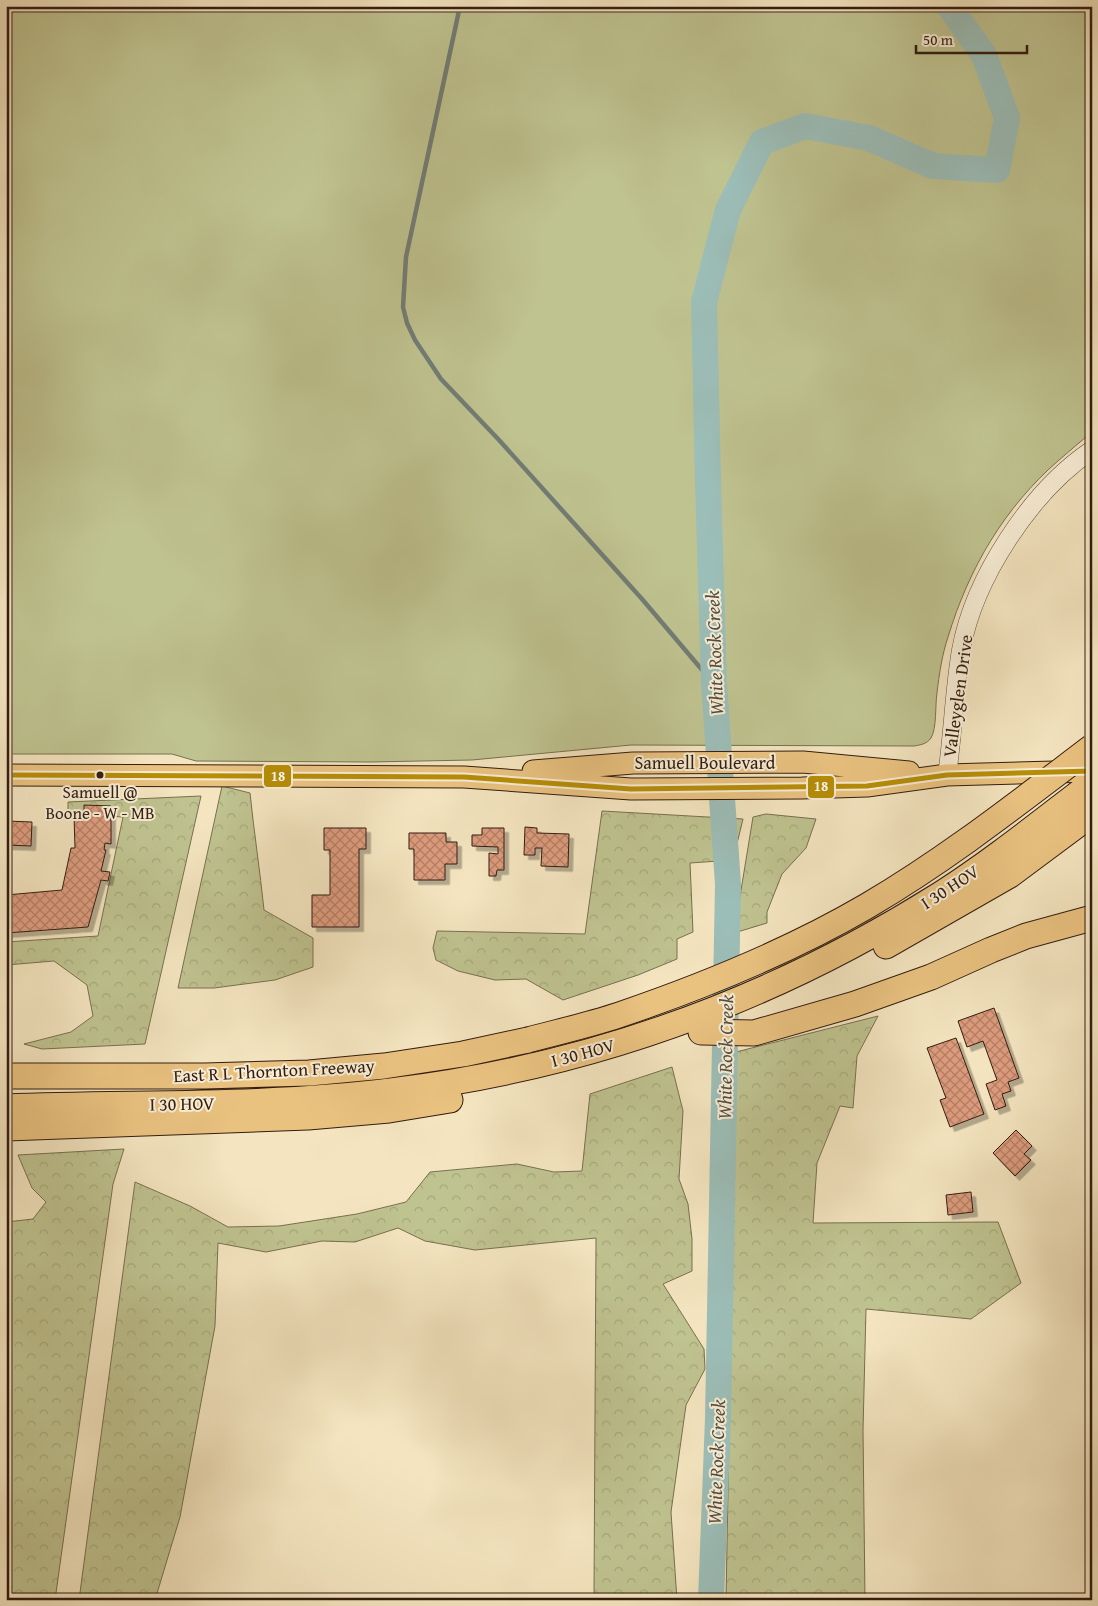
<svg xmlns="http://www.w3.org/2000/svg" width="1098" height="1606" font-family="'Gentium Book Plus',serif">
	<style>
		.grass { fill: #bfc390; stroke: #787050 }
		.forest { fill: url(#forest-crowns); stroke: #787050 }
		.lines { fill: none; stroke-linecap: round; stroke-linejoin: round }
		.stream { stroke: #727d75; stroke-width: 4.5 }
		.river { stroke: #9cbeb8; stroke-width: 26 }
		.building { fill: url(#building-cross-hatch); stroke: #321c10; filter: url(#shadow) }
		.minor-casing { stroke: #624e3c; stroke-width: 19 }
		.major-casing { stroke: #321c10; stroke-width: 23 }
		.highway-casing { stroke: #321c10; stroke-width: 27 }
		.minor { stroke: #f8eed6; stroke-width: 18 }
		.major { stroke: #eac280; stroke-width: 21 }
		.highway { stroke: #eac280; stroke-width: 25 }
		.highway-bridge-casing { stroke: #321c10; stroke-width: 27; stroke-linecap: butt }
		.highway-bridge { stroke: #eac280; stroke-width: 25 }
		.bus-1-casing { stroke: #f8eed6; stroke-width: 9 }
		.bus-1 { stroke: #b78e06; stroke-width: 5 }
		.bus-dot { fill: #321c10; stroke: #f8eed6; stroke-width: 2 }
		.labels { text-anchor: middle; stroke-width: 4; stroke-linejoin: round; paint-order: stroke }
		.bus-label { font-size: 17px; fill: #321c10; stroke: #f8eed6 }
		.street-label { font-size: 18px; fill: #321c10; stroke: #f8eed6 }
		.water-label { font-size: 19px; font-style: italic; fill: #524d42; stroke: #f8eed6 }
		.line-badge { stroke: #f8eed6; stroke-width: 2 }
		.badge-label { font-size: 14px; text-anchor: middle; font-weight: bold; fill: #fff }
	</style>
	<defs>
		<pattern id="forest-crowns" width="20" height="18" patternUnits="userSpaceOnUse" patternTransform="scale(1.25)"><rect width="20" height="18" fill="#bfc390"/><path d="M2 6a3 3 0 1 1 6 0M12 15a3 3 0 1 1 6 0" fill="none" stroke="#a5a77b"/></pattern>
		<pattern id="building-cross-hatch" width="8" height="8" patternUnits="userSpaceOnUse" patternTransform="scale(1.25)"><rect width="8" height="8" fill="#dd9c7d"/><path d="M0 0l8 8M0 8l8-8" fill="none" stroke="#b47e65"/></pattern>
		<filter id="shadow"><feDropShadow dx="4.5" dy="4.5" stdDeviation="0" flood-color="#0004"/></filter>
	</defs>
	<rect width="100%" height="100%" fill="#f4e5c0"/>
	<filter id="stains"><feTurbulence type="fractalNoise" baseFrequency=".004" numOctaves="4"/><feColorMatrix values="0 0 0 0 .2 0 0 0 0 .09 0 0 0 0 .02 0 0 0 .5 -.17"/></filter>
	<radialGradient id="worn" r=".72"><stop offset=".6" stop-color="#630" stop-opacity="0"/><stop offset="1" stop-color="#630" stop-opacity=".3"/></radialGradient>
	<path class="grass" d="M6 6H1092V433C1080 441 1070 451 1059 460 1004 508 969 568 948 637 942 655 939 675 937 693 935 705 937 728 931 738 927 744 920 745 914 746L631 745 472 760 370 762 196 761 172 754H6Z"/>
	<path class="forest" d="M222 786 250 793C254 832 260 871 264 910L313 938V967L275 980 214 988H178Z
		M201 796 145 1044 42 1049 24 1044 71 1032 93 1016 87 985 54 961 6 965V942L98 936 123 817 68 814V802Z
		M602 811 743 819 733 860 690 863 693 932 677 939V959L638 975 563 1000 526 979 495 980 458 971 436 960 433 948 437 931 585 934Z
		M766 814 816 819 806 848 782 874 767 912V923L734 933 753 817Z
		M878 1016 857 1056 853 1108 840 1106 817 1163 813 1223 998 1222 1021 1283 971 1319 866 1309 863 1430 865 1600H726L736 1052Z
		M672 1067 683 1111 679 1179 688 1204 692 1239V1271L663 1284 704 1349 705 1369 686 1405 671 1512 677 1600H586L594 1595 596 1238 475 1250 425 1241 398 1228 355 1242 322 1241 266 1252 218 1243 215 1326 180 1517 155 1600H79L135 1182 190 1206 228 1227 279 1226 357 1214 406 1202 430 1172 517 1164 554 1172 582 1171 590 1094Z
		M124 1149 113 1184 55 1600H6V1222L33 1219 46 1202 32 1188 18 1155Z"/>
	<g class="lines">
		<path class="stream" d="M460 6 406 257 403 307 407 323 415 340 441 379 499 440 642 599 714 684"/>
		<path class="river" d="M711 1600 718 1418 728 884 714 684 708 481 704 302 728 210 762 142 805 126 869 138 933 166 997 170 1007 118 984 55 949 6"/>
	</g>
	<path class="building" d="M84 805 111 806V844L105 843 104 850H106L101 871 110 872 108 881 101 880 88 927 6 933V895L62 890 71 848H75L74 816 84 815Z
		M6 821 32 822 31 846 6 845Z
		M525 827 537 828V833L569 834 568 867 541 866 542 848H535V855H524Z
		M324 828H366V849H359V927H312V895H330V850H324Z
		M482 828H504V870H497L496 876H489V853L498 854V847L472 846V835H482Z
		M409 833H446V842H457V864H445V880H414V849H409Z
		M994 1008 1019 1078 1008 1082 1011 1091 1002 1094 1006 1106 995 1110 986 1084 997 1080 983 1041 967 1047 958 1021Z
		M956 1038 984 1114 950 1127 940 1100 946 1098 927 1048Z
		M1016 1130 1032 1146 1024 1154 1031 1160 1015 1176 993 1153Z
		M971 1192 973 1212 948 1215 946 1195Z"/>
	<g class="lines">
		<defs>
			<path id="minor" d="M947 775C953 734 954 691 961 650 974 578 1031 491 1092 450"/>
			<path id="major" d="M533 771 633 763 803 762 909 772
				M6 775 464 777 631 789 802 788 867 786 947 775 1092 771"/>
			<path id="highway" d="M886 946 1010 875 1092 814
				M701 1032 754 1033 855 1004 931 977 991 950 1026 936 1092 918
				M6 1076H205L309 1073 384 1066 463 1054 528 1040
				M6 1107C135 1102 263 1107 391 1091 589 1067 773 1000 941 894 994 860 1042 821 1092 783
				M6 1128 308 1117 389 1110 450 1100"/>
		</defs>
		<use href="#minor" class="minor-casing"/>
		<use href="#major" class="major-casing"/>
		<use href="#highway" class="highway-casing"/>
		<use href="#minor" class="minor"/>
		<use href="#major" class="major"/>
		<use href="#highway" class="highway"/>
		<defs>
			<path id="highway-bridge" d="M528 1040C558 1032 589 1025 619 1015 704 986 790 951 867 906 947 859 1018 803 1092 747"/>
		</defs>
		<use href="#highway-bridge" class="highway-bridge-casing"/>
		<use href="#highway-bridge" class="highway-bridge"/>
		<defs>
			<path id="bus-1" d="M6 775 464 777 631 789 867 786 947 775 1092 771"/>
		</defs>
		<use href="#bus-1" class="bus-1-casing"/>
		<use href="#bus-1" class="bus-1"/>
	</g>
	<circle class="bus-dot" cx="100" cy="775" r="4.5"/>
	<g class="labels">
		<g class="bus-label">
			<text x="100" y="798">Samuell @<tspan x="100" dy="21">Boone - W - MB</tspan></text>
		</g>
		<g class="street-label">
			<text transform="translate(958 696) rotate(-82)" y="6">Valleyglen Drive</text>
			<text x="705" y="769">Samuell Boulevard</text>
			<text transform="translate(950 887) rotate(-33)" y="6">I 30 HOV</text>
			<text transform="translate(583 1053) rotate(-15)" y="6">I 30 HOV</text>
			<text transform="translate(274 1071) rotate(-3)" y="6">East R L Thornton Freeway</text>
			<text transform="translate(182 1104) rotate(-1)" y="6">I 30 HOV</text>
		</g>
		<g class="water-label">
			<text transform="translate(714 653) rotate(-92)" y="7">White Rock Creek</text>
			<text transform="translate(725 1057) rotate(-89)" y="7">White Rock Creek</text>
			<text transform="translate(716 1462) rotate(-88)" y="7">White Rock Creek</text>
		</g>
	</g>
	<g class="line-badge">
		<rect x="263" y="764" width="29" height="24" rx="5" fill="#b78e06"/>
		<rect x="807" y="775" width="28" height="24" rx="5" fill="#b78e06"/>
	</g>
	<g class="badge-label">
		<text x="278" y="781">18</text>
		<text x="821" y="791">18</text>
	</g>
	<rect width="1098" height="1606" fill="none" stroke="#f4e5c0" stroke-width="25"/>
	<rect x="8" y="8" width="1083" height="1591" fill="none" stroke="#321c10" stroke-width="2.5"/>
	<rect x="12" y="12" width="1073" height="1581" fill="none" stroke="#321c10"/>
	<path d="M916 45v8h111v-8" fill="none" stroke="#321c10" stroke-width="2.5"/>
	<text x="923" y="45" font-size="15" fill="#321c10" stroke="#f8eed6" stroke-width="4" paint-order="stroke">50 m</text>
	<rect width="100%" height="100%" filter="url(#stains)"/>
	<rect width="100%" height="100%" fill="url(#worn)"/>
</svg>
